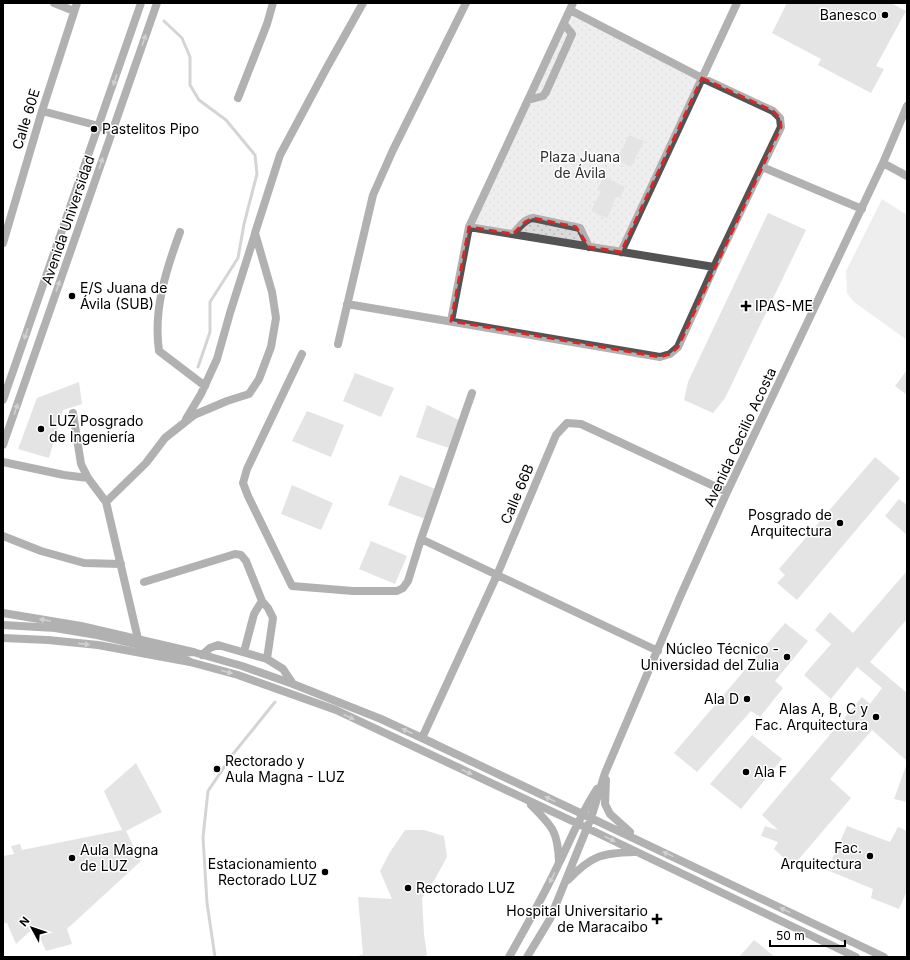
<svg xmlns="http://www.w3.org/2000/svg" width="910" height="960" font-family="Inter,sans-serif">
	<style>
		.grass { fill: #dadada }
		.park { fill: url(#park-dots) }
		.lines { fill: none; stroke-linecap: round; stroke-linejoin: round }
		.stream { stroke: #a1a1a1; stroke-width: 3 }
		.building { fill: #c3c3c3 }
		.minor { stroke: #535353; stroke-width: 8 }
		.tertiary { stroke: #535353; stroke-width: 8 }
		.oneway { fill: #989898 }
		.marked { fill: none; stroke: #d62828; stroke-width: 3; stroke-dasharray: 8 5; stroke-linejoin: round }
		.poi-dot { fill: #000; stroke: #fff; stroke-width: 1.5 }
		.labels { text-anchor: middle; stroke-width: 3; stroke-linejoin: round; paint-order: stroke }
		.poi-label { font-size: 14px; fill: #000; stroke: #fff; text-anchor: end }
		.street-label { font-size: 14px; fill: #000; stroke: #fff }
		.park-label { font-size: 14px; fill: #313131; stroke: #fff }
	</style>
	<defs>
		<pattern id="park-dots" width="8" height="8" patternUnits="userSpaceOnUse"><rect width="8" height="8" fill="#dadada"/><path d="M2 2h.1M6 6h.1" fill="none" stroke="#b9b9b9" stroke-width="1.8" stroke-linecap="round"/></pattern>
	</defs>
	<rect width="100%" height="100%" fill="#fff"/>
	<path class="grass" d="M882 199 907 215V340L854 302 847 293 846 271Z"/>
	<path class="park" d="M571 13 699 79 620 250 472 225Z"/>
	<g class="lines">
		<path class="stream" d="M164 21 182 38 190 57V85L199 100 226 120 255 155 257 174 244 224 238 258 210 302V332L198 367
			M215 957 207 903 203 837 208 791 233 754 275 702"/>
	</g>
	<path class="building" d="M787 3H891L906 11 876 66 884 69 871 93 818 65 821 59 772 33Z
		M629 135 644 141 631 167 617 160Z
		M604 177 625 187 620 198 616 197 607 218 591 211 601 191 597 189Z
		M768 213 806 230 725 398 713 413 684 400 688 382Z
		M907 370V395L895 386Z
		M355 373 394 388 381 417 343 401Z
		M79 382 82 404 63 410 49 458 18 449 37 398Z
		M427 405 461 421 452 449 416 437Z
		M307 411 344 425 331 457 292 441Z
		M875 457 900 478 797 600 777 583 785 575 779 569Z
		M400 475 438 490 425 519 388 505Z
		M292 485 333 503 321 530 281 514Z
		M899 499 907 505V535L885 516Z
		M371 541 407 556 395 584 359 569Z
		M907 571V619L870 662 907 693V761L872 730 830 779 851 798 793 866 774 849 778 842 761 836 765 826 778 830 762 815 862 697 870 704 882 688 857 667 831 699 804 675 831 644 815 630 830 612 853 633Z
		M785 623 808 641 775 681 783 688 760 717 751 711 697 772 674 753Z
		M752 735 782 759 741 809 710 784Z
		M136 763 162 812 126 831 141 861 67 929 72 944 46 951 35 927 16 944 7 923H3V856L14 854 11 846 20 844 22 850 122 830 104 791Z
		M907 763V802L894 799Z
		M847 826 890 842 898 827 907 831V891L899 909 871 898 873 889 827 870Z
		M405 830H424L444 836 447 857 435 879 422 898 424 934 427 955 421 957H356L363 954 358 897 392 899 380 871 390 852Z
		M754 940 775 957H739Z"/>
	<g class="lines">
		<path class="minor" d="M54 3 74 11
			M238 98 267 24 273 3
			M528 100 543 96 546 92 572 34 564 24
			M42 111 99 126 112 131
			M883 163 907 176
			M762 167 862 209
			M469 227 714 267 781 127 780 118 773 111 702 78 570 10
			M180 232C166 270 153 310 159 351L205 386
			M513 234C519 228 524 219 533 218L580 228 589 247
			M3 243 42 111 77 3
			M621 252 737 3
			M347 304 660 357 670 354 678 347 714 267
			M451 321 469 227 573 3
			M338 344 373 195 393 150 466 3
			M302 354 247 469 243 483 248 496 292 586 353 591H397L403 588 408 581 421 539 472 393
			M73 413 81 464 88 478
			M186 419 201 394 217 359 230 313 255 234
			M3 462 64 475 88 478 106 502
			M3 536 41 551 84 563 121 564
			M421 539 658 651
			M144 582 235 554 241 555 246 561 262 601 254 614 244 652
			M262 601 268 608 273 618 267 659
			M3 625 55 628 97 635 175 653 193 652 242 666 293 684 381 719 422 738 884 957
			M138 639 106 502 146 463 165 438 194 415 227 401 249 394 259 379 271 347 276 318 272 292 255 233 280 155 326 69 363 3
			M202 655 210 648 218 645 267 659 283 669 293 684
			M185 659 190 662 238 675 336 710 587 828 856 957
			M422 738 497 575 556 435 567 423 581 424 727 492
			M606 780 605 804 610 814 630 832
			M531 805C552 826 558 831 559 862
			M568 880C591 856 601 853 634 852
			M509 957C526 927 543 897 558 865 571 839 581 813 597 789
			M527 957 550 919 591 818 605 773 680 597 727 492 883 163 907 106"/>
		<path class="tertiary" d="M3 400 141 3
			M3 445 157 3
			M3 613 81 626 193 652
			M3 638 48 640 98 645 190 662"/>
	</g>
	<defs><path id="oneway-solid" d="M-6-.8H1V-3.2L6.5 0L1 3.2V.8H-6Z"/></defs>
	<g class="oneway">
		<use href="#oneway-solid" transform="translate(144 40) rotate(-71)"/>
		<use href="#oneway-solid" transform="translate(115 80) rotate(109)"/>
		<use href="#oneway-solid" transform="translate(101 163) rotate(-71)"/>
		<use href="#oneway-solid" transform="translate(58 286) rotate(-71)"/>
		<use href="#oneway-solid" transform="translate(26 334) rotate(109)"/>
		<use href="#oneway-solid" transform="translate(16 409) rotate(-71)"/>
		<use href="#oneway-solid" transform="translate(45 620) rotate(-171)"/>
		<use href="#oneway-solid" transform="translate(84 644) rotate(6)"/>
		<use href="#oneway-solid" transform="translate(227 672) rotate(15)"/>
		<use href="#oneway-solid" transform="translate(349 717) rotate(25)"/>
		<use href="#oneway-solid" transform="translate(407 731) rotate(-156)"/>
		<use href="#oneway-solid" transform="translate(467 772) rotate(25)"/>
		<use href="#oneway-solid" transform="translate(550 799) rotate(-154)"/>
		<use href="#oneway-solid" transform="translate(610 839) rotate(26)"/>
		<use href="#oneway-solid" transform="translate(668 854) rotate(-154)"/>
		<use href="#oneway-solid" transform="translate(552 878) rotate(117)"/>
		<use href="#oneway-solid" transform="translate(785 910) rotate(-154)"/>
	</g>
	<path d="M0 0H910V960H0ZM702 78 773 111 780 118 781 127 678 347 670 354 660 357 451 321 469 227 513 234 525 222 533 218 576 227 589 247 621 252Z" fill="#fff" fill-opacity=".55" fill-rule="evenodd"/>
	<path class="marked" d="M702 78 773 111 780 118 781 127 678 347 670 354 660 357 451 321 469 227 513 234 525 222 533 218 576 227 589 247 621 252Z"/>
	<g class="poi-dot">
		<circle cx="885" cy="15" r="4"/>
		<circle cx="94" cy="129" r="4"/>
		<circle cx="72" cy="296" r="4"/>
		<path d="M744 300h4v4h4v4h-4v4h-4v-4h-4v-4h4z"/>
		<circle cx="41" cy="429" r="4"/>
		<circle cx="840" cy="523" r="4"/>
		<circle cx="787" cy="657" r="4"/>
		<circle cx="747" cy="699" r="4"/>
		<circle cx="876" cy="717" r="4"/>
		<circle cx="217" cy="769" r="4"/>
		<circle cx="746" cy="772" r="4"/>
		<circle cx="870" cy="856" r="4"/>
		<circle cx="72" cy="858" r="4"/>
		<circle cx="325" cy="872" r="4"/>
		<circle cx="408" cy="888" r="4"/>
		<path d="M655 913h4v4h4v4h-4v4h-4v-4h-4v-4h4z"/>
	</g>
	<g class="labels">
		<g class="poi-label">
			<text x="877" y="20">Banesco</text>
			<text x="102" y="134" text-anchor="start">Pastelitos Pipo</text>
			<text x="80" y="293" text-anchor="start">E/S Juana de<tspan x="80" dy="16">Ávila (SUB)</tspan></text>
			<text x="755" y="311" text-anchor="start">IPAS-ME</text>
			<text x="49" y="426" text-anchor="start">LUZ Posgrado<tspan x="49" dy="16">de Ingeniería</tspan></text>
			<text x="832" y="520">Posgrado de<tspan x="832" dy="16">Arquitectura</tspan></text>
			<text x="779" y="654">Núcleo Técnico -<tspan x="779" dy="16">Universidad del Zulia</tspan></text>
			<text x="739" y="704">Ala D</text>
			<text x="868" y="714">Alas A, B, C y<tspan x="868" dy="16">Fac. Arquitectura</tspan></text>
			<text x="225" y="766" text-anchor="start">Rectorado y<tspan x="225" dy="16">Aula Magna - LUZ</tspan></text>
			<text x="754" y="777" text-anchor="start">Ala F</text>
			<text x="862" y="853">Fac.<tspan x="862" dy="16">Arquitectura</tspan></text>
			<text x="80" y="855" text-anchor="start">Aula Magna<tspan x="80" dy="16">de LUZ</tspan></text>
			<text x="317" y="869">Estacionamiento<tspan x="317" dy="16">Rectorado LUZ</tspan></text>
			<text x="416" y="893" text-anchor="start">Rectorado LUZ</text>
			<text x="648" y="916">Hospital Universitario<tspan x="648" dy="16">de Maracaibo</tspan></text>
		</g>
		<g class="street-label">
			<text transform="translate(26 119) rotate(-73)" y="5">Calle 60E</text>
			<text transform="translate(68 220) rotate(-71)" y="5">Avenida Universidad</text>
			<text transform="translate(740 437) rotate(-65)" y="5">Avenida Cecilio Acosta</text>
			<text transform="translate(517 494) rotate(-67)" y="5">Calle 66B</text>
		</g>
		<g class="park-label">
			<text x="580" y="162">Plaza Juana<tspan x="580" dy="16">de Ávila</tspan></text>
		</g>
	</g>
	<rect width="910" height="960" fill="none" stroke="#000000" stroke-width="8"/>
	<g transform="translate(32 928) rotate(310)" stroke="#ffffff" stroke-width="3" paint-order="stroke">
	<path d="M0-3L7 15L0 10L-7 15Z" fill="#000000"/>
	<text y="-6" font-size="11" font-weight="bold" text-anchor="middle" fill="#000000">N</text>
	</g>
	<path d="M770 940v6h75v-6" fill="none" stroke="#000000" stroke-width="2"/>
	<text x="776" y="940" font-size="12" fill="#000000" stroke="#ffffff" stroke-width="3" paint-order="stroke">50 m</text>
</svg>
